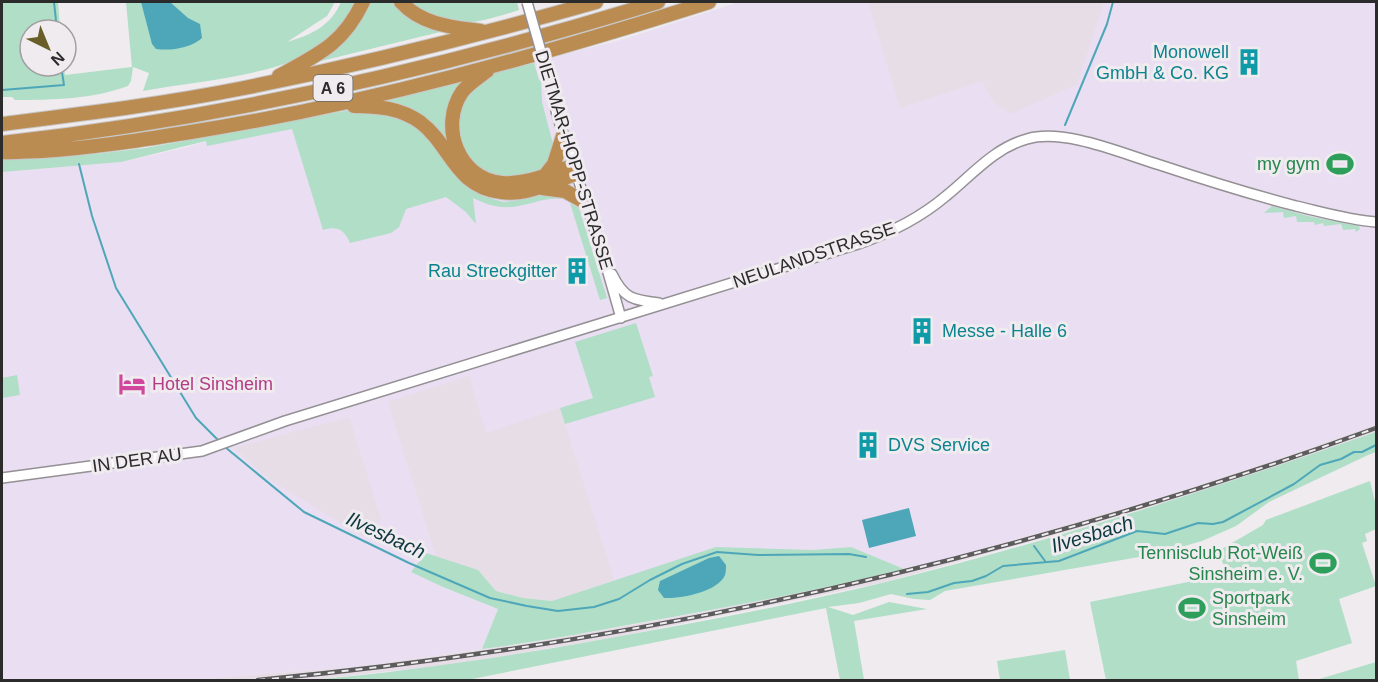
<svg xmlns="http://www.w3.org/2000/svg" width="1378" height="682" font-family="Helvetica,sans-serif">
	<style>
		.commercial { fill: #e9def2 }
		.built { fill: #e7dde7 }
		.green { fill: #b0dec7 }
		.water { fill: #4ea7b8 }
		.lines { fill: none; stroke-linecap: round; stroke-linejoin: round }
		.stream { stroke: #4ea7b8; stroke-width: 2 }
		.tertiary-casing { stroke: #949094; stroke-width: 12 }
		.motorway-casing { stroke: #c8c8c8; stroke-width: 16 }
		.tertiary { stroke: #fff; stroke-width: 9 }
		.motorway { stroke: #bb8c51; stroke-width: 14 }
		.rail-casing { stroke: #5d5c5d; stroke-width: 4.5 }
		.rail { stroke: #efebef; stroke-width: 2; stroke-dasharray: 7; stroke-linecap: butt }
		.tertiary-bridge-casing { stroke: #949094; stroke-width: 12; stroke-linecap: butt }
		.tertiary-bridge { stroke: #fff; stroke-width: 9 }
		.labels { text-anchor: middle; stroke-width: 6; stroke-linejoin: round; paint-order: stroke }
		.shield { fill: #efebef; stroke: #666566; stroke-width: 1.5 }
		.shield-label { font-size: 16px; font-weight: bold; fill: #2c2b2c }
		.culture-label { font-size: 18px; fill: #0d838f; stroke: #efebef; text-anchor: end }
		.street-label { font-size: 18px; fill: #2c2b2c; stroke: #efebef }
		.leisure-label { font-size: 18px; fill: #27864d; stroke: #efebef; text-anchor: end }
		.hotel-label { font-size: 18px; fill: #b23c85; stroke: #efebef; text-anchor: start }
		.water-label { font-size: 20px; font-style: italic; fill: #0e3840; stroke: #efebef }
	</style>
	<rect width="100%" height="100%" fill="#efebef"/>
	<path class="commercial" d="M739 2H1376V424L1273 461 1146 502 961 555 904 569 851 547 812 550 616 580 552 601 426 553 412 572 443 587 498 609 482 649 354 667 237 676 200 680H2V172L121 162 184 148 233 133 340 112 624 39Z"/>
	<path class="built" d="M868 2H1104L1077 84 1011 114 994 103 982 81 900 108Z
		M469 376 486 433 560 408 614 580 552 601 523 598 496 591 478 570 436 557 388 402Z
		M349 417 381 519 372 534 362 536 269 479 234 448Z
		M1376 424V432L1225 484 1076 529 885 582 616 637 448 665 310 680H200L237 676 354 667 529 643 692 614 856 581 961 555 1146 502 1273 461Z"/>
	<path class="green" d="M2 2H58L60 30H30V66H64L65 75 132 67 126 2H335L327 16 287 42C311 35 331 26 341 2H358C351 17 339 36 325 45 276 77 200 80 143 91L149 73 133 67 131 81 128 86C93 99 53 100 15 100L12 97H2Z
		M368 2H395L440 32 317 62Z
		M405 2H517L519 10C496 17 468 27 444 22 431 19 417 8 405 2Z
		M534 63 539 80 541 81 542 102 554 148 545 167 527 177H491L467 161 454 134 462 99 490 74Z
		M468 80 451 144 447 146 380 102Z
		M361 108 413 122 431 138 459 178 471 190 486 197 503 202 520 200 551 193 568 199C529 195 517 220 473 198L476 224 466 212 446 197 406 209 399 227 391 233 350 243C344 229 337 226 323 230L292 129 207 146 206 141 121 162 2 172V159L95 154 145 148Z
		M570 203 579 208 607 298 600 300Z
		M1272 206 1308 216 1359 226 1360 229 1356 232 1355 229 1343 230 1341 224 1324 226 1323 223 1315 225 1314 222H1297L1296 216 1284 218 1283 212 1264 213Z
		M636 323 653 376 649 377 655 397 565 424 560 408 593 398 575 342Z
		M17 375 20 395 2 398V378Z
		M1376 432V452L1368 455 1269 502 1236 526 1202 541 1156 554 945 591 930 600 914 599 891 594 859 603 828 607 853 615 889 602 927 609 854 621 864 680H840L826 608 467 680H310C407 672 503 657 599 640 695 623 791 605 886 582 1052 541 1215 488 1376 432Z
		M1370 481 1376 506V529L1365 534 1367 541 1362 543 1376 586 1339 599 1352 643 1296 661 1299 680H1106L1090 602 1227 574 1218 551 1263 525 1266 520Z
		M716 547 812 550 851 547 904 569C818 590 731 607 644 622 590 632 537 642 482 649L498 609 443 587 411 572 426 553 478 570 496 591 523 598 552 601Z
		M1065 650 1070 680H1000L997 661Z
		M1376 662V680H1315H1316Z"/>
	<path class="water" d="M141 2H170L188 18 200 24 202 38C191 48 171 51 156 49L152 44Z
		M909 508 916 536 869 548 862 520Z
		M719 556 726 565C726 568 726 572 725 575 718 592 680 599 664 598L658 590 660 581 709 558Z"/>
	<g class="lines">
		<path class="stream" d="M54 2 57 30
			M2 90 64 85 61 66
			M1065 125 1107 24 1113 2
			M79 164 92 216 116 288 196 418 219 441
			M225 447 304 512 409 563 490 598 527 606 558 611 594 607 619 599 650 580 682 564 717 552 758 555 849 554 866 557
			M1034 546 1045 561
			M907 594 928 592 954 583 972 581 986 576 1003 566 1059 561 1137 531 1165 534 1198 523 1213 524 1223 522 1294 484 1320 465 1341 459 1354 452H1362L1376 445"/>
		<defs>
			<path id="tertiary" d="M548 76 557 115 603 255 621 318
				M612 274C624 299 633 300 659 303
				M2 478 202 451 285 421 858 244C890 233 920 218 946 196 972 175 994 148 1027 139 1065 128 1123 154 1160 165 1205 180 1250 194 1296 206 1322 212 1349 220 1376 222"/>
			<path id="motorway" d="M401 2C422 25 452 27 481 31
				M487 71C479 77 468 84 462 92 439 126 458 179 502 183 526 185 551 173 573 166
				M279 76C319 54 343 44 363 2
				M354 106C378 106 400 108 420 122 451 145 455 187 501 192 525 196 553 182 576 174
				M2 124C82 114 164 104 244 88 363 64 480 35 596 2
				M2 143C225 118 444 68 658 2
				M2 152C15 153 29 151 42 151 92 148 141 140 191 132 367 104 539 56 709 2
				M546 174 554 164 563 136
				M542 188 565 191 585 202"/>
		</defs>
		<use href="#tertiary" class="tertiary-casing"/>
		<use href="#motorway" class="motorway-casing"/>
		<use href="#tertiary" class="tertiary"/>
		<use href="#motorway" class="motorway"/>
		<defs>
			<path id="rail" d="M258 680C641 644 1016 559 1376 428"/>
		</defs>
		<use href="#rail" class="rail-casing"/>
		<use href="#rail" class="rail"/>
		<defs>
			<path id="tertiary-bridge" d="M527 2 548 76"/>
		</defs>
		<use href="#tertiary-bridge" class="tertiary-bridge-casing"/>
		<use href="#tertiary-bridge" class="tertiary-bridge"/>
	</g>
	<defs>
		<symbol id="building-bare" viewBox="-9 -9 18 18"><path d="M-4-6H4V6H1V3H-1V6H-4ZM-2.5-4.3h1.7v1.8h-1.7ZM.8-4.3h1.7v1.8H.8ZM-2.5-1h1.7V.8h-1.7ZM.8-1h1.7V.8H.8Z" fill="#0f9aa8" stroke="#efebef" stroke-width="2.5" paint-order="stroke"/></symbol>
		<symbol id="stadium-bare" viewBox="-9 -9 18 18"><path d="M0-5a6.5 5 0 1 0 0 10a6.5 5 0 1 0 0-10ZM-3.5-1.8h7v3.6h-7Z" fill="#2e9e5b" stroke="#efebef" stroke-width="2.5" paint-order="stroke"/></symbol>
		<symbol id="hotel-bare" viewBox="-9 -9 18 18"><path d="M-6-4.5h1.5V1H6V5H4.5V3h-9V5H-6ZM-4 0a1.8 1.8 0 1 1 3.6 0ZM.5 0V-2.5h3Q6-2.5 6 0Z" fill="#d1479c" stroke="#efebef" stroke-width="2.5" paint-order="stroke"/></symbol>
	</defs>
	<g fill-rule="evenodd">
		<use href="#building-bare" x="1230" y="43" width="38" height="38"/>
		<use href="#stadium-bare" x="1321" y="145" width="38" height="38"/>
		<use href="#building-bare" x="558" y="252" width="38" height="38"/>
		<use href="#building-bare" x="903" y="312" width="38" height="38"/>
		<use href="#hotel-bare" x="113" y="365" width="38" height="38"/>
		<use href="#building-bare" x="849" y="426" width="38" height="38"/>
		<use href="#stadium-bare" x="1304" y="544" width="38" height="38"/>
		<use href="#stadium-bare" x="1173" y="589" width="38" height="38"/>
	</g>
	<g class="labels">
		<rect class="shield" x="313.5" y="75" width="39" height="26" rx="4.5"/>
		<g class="shield-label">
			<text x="333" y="94">A 6</text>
		</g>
		<g class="culture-label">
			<text x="1229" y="58">Monowell<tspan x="1229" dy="21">GmbH &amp; Co. KG</tspan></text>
			<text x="557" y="277">Rau Streckgitter</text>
			<text x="942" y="337" text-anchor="start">Messe - Halle 6</text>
			<text x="888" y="451" text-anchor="start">DVS Service</text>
		</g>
		<g class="street-label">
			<text transform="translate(574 160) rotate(73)" y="6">DIETMAR-HOPP-STRASSE</text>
			<text transform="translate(814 255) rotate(-19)" y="6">NEULANDSTRASSE</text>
			<text transform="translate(137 460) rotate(-8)" y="6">IN DER AU</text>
		</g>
		<g class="leisure-label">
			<text x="1320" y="170">my gym</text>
			<text x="1303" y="559">Tennisclub Rot-Weiß<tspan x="1303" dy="21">Sinsheim e. V.</tspan></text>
			<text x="1212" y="604" text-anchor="start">Sportpark<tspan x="1212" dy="21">Sinsheim</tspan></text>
		</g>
		<g class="hotel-label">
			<text x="152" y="390">Hotel Sinsheim</text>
		</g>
		<g class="water-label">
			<text transform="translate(1092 534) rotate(-17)" y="7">Ilvesbach</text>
			<text transform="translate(386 535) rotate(25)" y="7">Ilvesbach</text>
		</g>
	</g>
	<rect width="1378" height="682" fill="none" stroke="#2c2b2c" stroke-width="6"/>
	<g transform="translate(48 48) rotate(137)"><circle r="28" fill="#efebef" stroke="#a19ea1" stroke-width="1.5"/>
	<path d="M0-4.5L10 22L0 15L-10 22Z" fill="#695d2a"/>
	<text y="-9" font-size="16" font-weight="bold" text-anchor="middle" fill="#2c2b2c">N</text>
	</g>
</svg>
